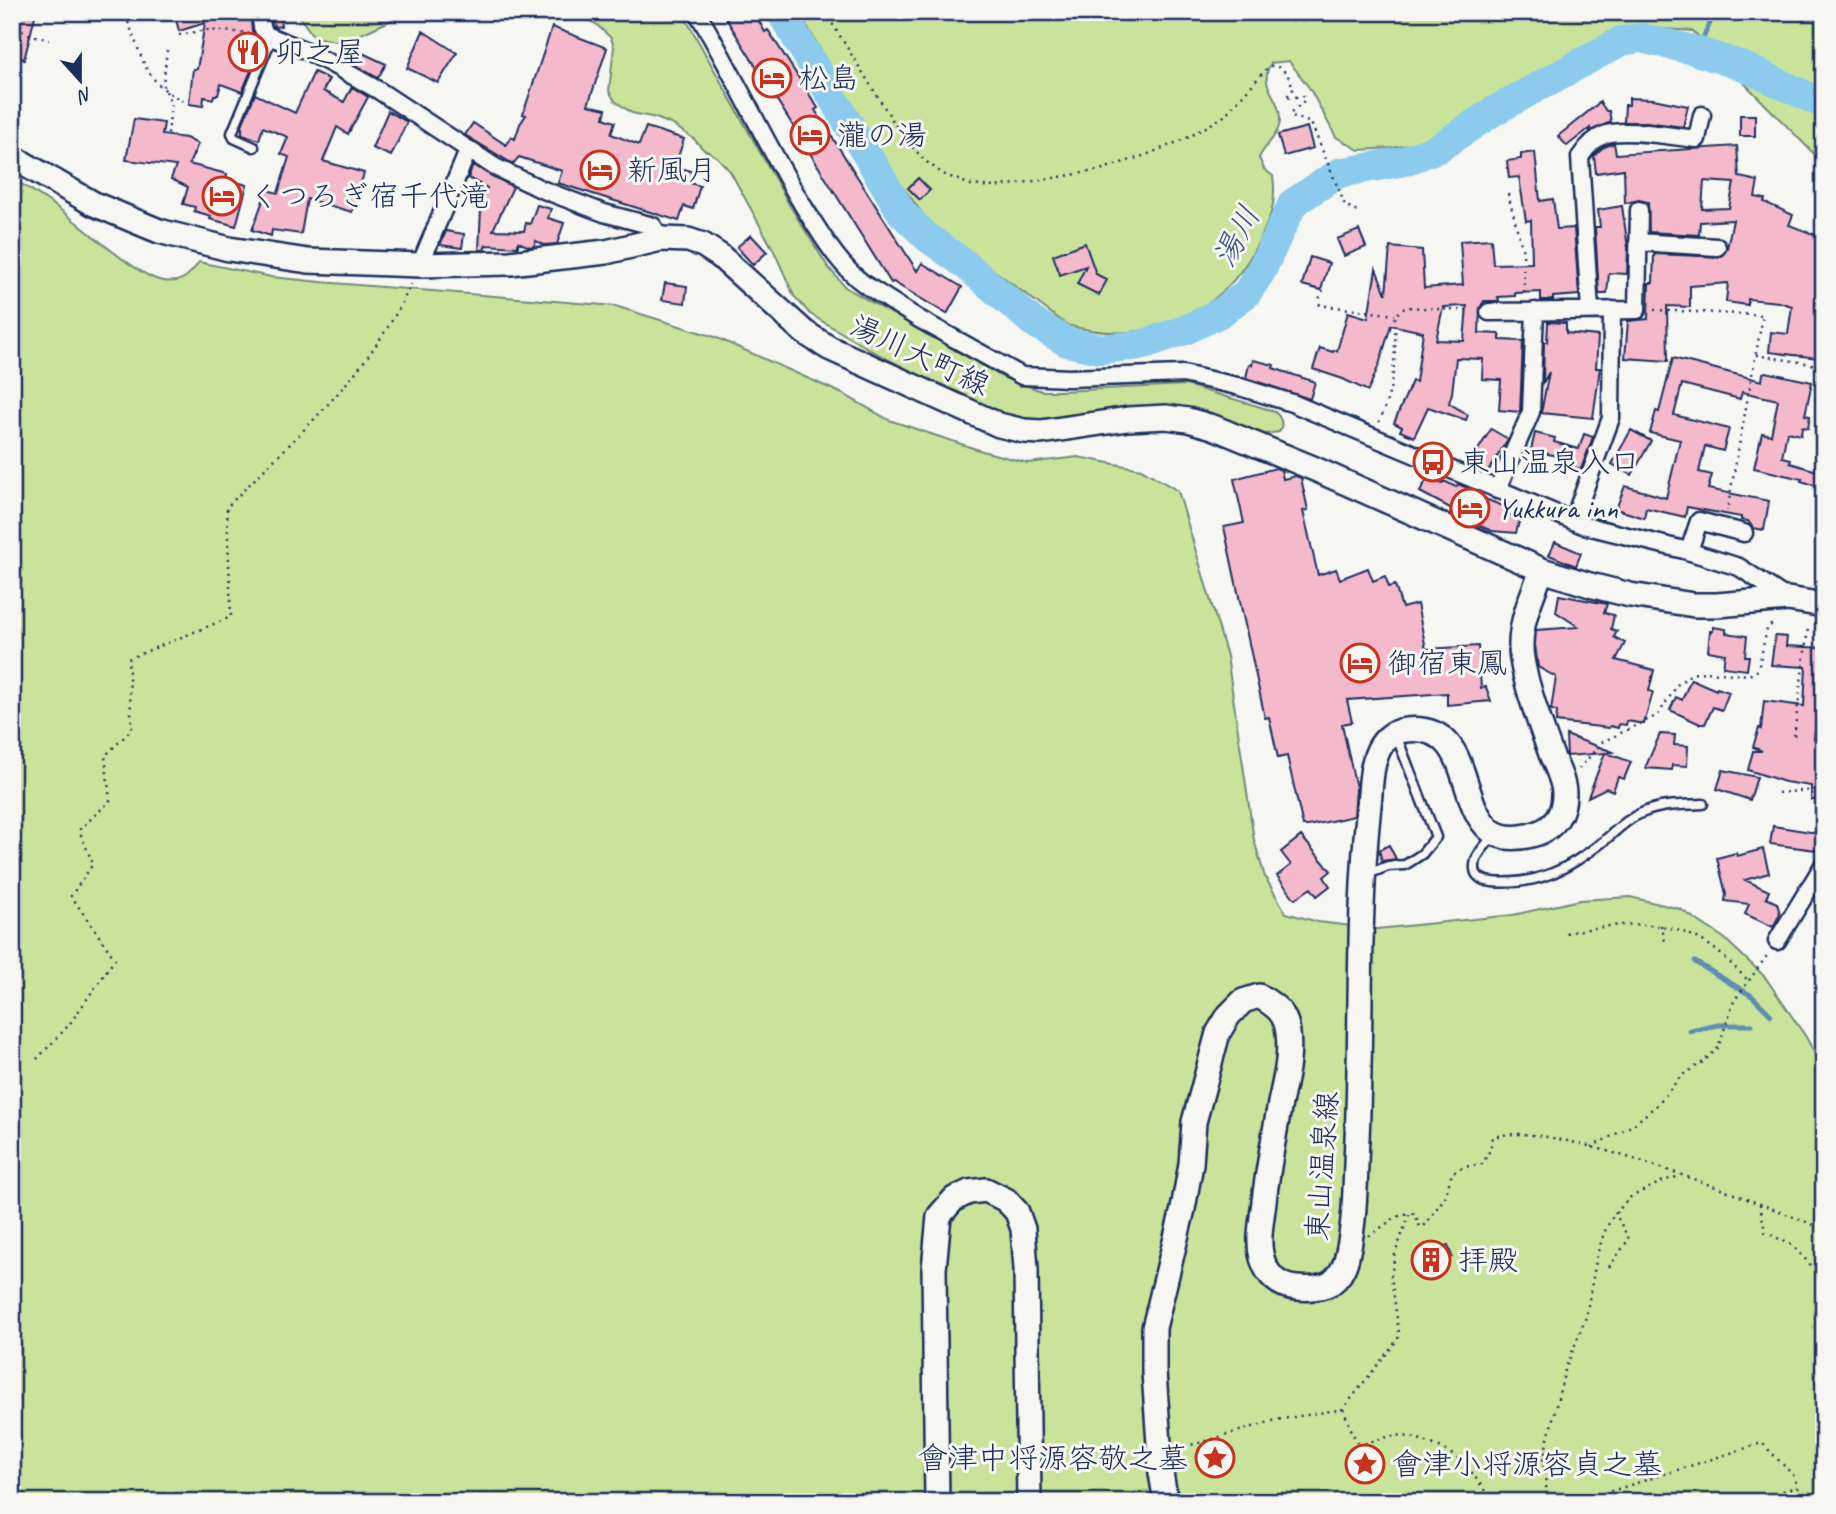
<svg xmlns="http://www.w3.org/2000/svg" width="1836" height="1514" font-family="Caveat,'Klee One',sans-serif">
	<style>
		.green { fill: #c9e49a; stroke: #728a7c; stroke-width: 2 }
		.lines { fill: none; stroke-linecap: round; stroke-linejoin: round }
		.stream { stroke: #5f8db4; stroke-width: 5 }
		.river { stroke: #8ccbed; stroke-width: 30 }
		.building { fill: #f4bacb; stroke: #1b2f5e; stroke-width: 2; fill-rule: evenodd }
		.service-casing { stroke: #1b2f5e; stroke-width: 13 }
		.minor-casing { stroke: #1b2f5e; stroke-width: 21 }
		.secondary-casing { stroke: #1b2f5e; stroke-width: 28 }
		.path { stroke: #1b2f5e; stroke-width: 2.5; stroke-dasharray: 2 5; stroke-linecap: butt }
		.service { stroke: #f6f6f2; stroke-width: 8 }
		.minor { stroke: #f6f6f2; stroke-width: 16 }
		.secondary { stroke: #f6f6f2; stroke-width: 23 }
		.labels { text-anchor: middle; stroke-width: 6; stroke-linejoin: round; paint-order: stroke }
		.poi-label { font-size: 30px; fill: #1b2f5e; stroke: #f6f6f2; text-anchor: start }
		.street-label { font-size: 30px; fill: #1b2f5e; stroke: #f6f6f2 }
		.water-label { font-size: 32px; font-style: italic; fill: #375682; stroke: #f6f6f2 }
	</style>
	<rect width="100%" height="100%" fill="#f6f6f2"/>
	<filter id="ink" filterUnits="userSpaceOnUse"><feTurbulence type="fractalNoise" baseFrequency=".0143" numOctaves="2"/><feDisplacementMap in="SourceGraphic" scale="14" xChannelSelector="R" yChannelSelector="G"/><feConvolveMatrix kernelMatrix="1 2 1 2 8 2 1 2 1" color-interpolation-filters="sRGB"/></filter>
	<g filter="url(#ink)">
		<path class="green" d="M296 12H498L459 20H438L405 14 359 35 335 41 314 37Z
			M576 12H682L790 206 828 267 845 287 1004 378 1042 391H1061L1186 385 1274 411C1281 417 1284 424 1279 432L1265 434 1214 417 1047 421 992 414 874 352 810 314 794 296 774 251 730 171 717 157 703 149 694 139 673 125 656 118 632 113 615 101 609 91 614 47 611 38 597 25Z
			M799 12H1824V164L1693 31 1651 28 1591 50 1563 64 1446 133 1419 143 1392 148 1359 150 1336 137 1310 89 1289 61 1271 63C1257 87 1281 96 1280 120 1280 134 1264 146 1259 158L1264 169 1273 176C1277 205 1270 218 1258 243 1221 318 1146 347 1067 325L928 221 884 162Z
			M12 178C29 189 46 199 62 211 83 227 136 274 159 280 179 285 188 278 199 262L271 277 321 282 615 306 715 337 843 394 889 420 982 451 1028 463 1078 457 1141 469 1178 491 1227 656 1254 840 1265 877 1286 913 1318 922 1377 929 1513 915 1580 900 1630 897 1680 909 1724 938 1765 977 1806 1037 1824 1071V1502H12Z"/>
		<g class="lines">
			<path class="stream" d="M1697 51 1715 12
				M1695 962 1752 996 1771 1015
				M1690 1031 1718 1025H1752"/>
			<path class="river" d="M781 12 902 213 927 237 966 265 1033 322 1067 342 1100 349 1141 345 1185 330 1220 313 1246 294 1260 273 1293 203 1339 173 1405 161 1438 148 1494 111 1621 41 1641 38 1690 49 1742 66 1824 104"/>
		</g>
		<path class="building" d="M12 12H36L24 60 12 52Z
			M174 12H250L252 31 262 45 242 92 221 84 218 95H214L213 99 204 97 203 106 189 104 193 69H197L205 23 179 31Z
			M271 12H279L281 26 274 27Z
			M722 12H754L765 32 768 30 818 108 815 110 917 271 922 263 962 287 947 314 893 282 891 283Z
			M552 27 607 48 588 105 606 109 604 118 615 122 611 134 639 145 646 127 684 139 675 166 693 172 690 183 700 186 693 209 684 206 679 221 558 183 562 171 519 157 513 164 465 135 473 123 506 145 511 137 515 139 520 124 526 115 523 114Z
			M423 31 457 53 438 83 407 68Z
			M356 50 386 64 378 78 350 62Z
			M314 72 329 79 323 91 344 102 352 87 368 97 348 134 337 127 323 161 364 173 352 212 307 199 301 234 272 230 271 236 252 230 267 190 278 193 289 157 281 154 288 137 263 127 259 140 242 134V125L255 94 295 113Z
			M1629 98 1653 99 1688 106 1683 127 1647 122H1624L1625 105H1629Z
			M1600 102 1606 111H1609L1611 122 1590 131V128L1567 146 1558 136Z
			M388 111 407 122 391 156 372 148Z
			M1740 115H1755V136H1740Z
			M134 119 164 123 162 135 186 138 198 144 189 164 227 174 226 179 247 185 236 226 210 219 211 216 194 211 195 207 183 204 188 187 171 179 176 166 126 160Z
			M1307 127 1313 148 1284 156 1278 135Z
			M1614 143 1616 154 1737 146 1739 177 1758 181 1755 197 1765 199 1764 202 1793 215 1789 225 1824 238V306L1818 358 1769 352 1771 332 1788 334 1792 306 1779 302 1748 299V305L1726 302 1728 283 1690 286V307L1667 306 1668 361 1625 358 1628 321 1648 319 1649 283H1653L1654 254 1721 257 1727 248 1733 220 1700 222 1699 235 1649 232 1648 202 1639 200 1625 203 1624 169 1596 173 1594 156 1602 148ZM1704 181 1734 183 1729 208 1702 209Z
			M1535 152 1540 201 1553 199 1557 229 1574 228 1579 295 1553 297V300H1541V292L1515 293V296L1498 297 1499 301H1484L1480 308 1479 333 1500 334V340L1523 341 1520 412 1499 410 1501 380 1482 379 1483 359 1456 358 1452 393 1449 403 1468 415 1466 420 1428 407 1414 437 1400 431 1402 427 1394 423 1412 381 1416 382 1423 332 1391 325 1379 365 1368 391 1343 379 1313 369 1320 348 1333 352 1334 350 1337 351 1348 312 1368 318 1376 269 1386 294 1390 247 1422 250 1424 288 1463 285 1460 241 1491 239 1493 264 1532 263 1531 220 1526 221 1519 177 1509 178 1507 161 1521 159V154ZM1467 306 1464 341 1436 340 1443 307Z
			M473 165 513 187 493 230 524 231 526 223 530 224 537 205 551 209 548 218 564 223 557 244 544 245 536 241 534 246 530 247 518 242V247L486 245 484 250H479L481 209 478 208 487 188 468 178Z
			M918 178 930 190 920 200 908 188Z
			M1622 206 1628 248 1627 274 1609 273 1607 294H1599L1595 227H1600L1598 210Z
			M1359 230 1366 247 1344 256 1337 239Z
			M446 231 464 234 462 248 440 245Z
			M751 235 767 252 753 265 737 247Z
			M1085 243 1096 274 1107 280 1099 295 1077 284 1086 266 1060 275 1053 255Z
			M1310 257 1329 263 1321 290 1302 285Z
			M665 283 687 286 685 303 662 300Z
			M1548 322 1566 323V333L1598 336 1596 368H1600L1593 418 1541 413 1549 372 1543 383 1544 342H1547Z
			M1673 358 1762 381 1763 373 1766 372 1812 382 1805 415 1810 416 1808 428 1802 427 1801 435 1787 432 1782 457 1791 459 1790 463 1824 473 1822 484 1818 483 1817 486 1801 481 1802 479 1754 468 1762 433 1771 435 1778 400 1742 392 1740 399 1682 384 1674 415 1729 429 1723 451 1705 446 1699 472 1712 475 1708 489 1769 501 1764 530 1753 528 1748 521 1741 520V517L1687 507 1685 517 1646 508 1644 518 1616 509 1625 486 1666 498 1680 440 1650 433 1656 411 1659 412Z
			M1253 360 1274 365 1273 368 1315 382 1310 399 1246 378 1249 364 1252 365Z
			M1491 429 1508 439 1487 473 1468 466Z
			M1631 430 1651 441 1632 475 1612 464Z
			M1535 433 1555 438 1554 442 1579 449 1584 434 1593 437 1581 469 1555 462 1557 456 1531 450Z
			M1276 468 1281 470 1283 479 1296 476 1301 478 1308 510 1303 511 1318 575 1336 569 1340 579 1368 568 1373 581 1385 576 1389 587 1395 585 1402 608 1417 604 1426 649 1478 646 1481 688 1486 687 1491 701 1447 705V693L1347 700 1352 722 1342 724 1356 788 1354 816 1308 826H1303L1287 756 1278 758 1269 717 1265 718 1224 527 1244 523 1234 479Z
			M1428 477 1442 484 1444 481 1456 487 1458 484 1477 492 1475 495 1508 508 1506 513 1520 518 1516 533 1492 531 1450 513 1452 509 1420 492Z
			M1555 542 1581 553 1576 566 1549 555Z
			M1559 595 1607 604 1604 613 1614 615 1611 629 1617 631 1614 637 1625 643 1616 660 1654 670 1649 691 1653 692 1644 724 1627 721 1626 725 1619 724 1618 728 1610 726 1609 728 1556 722 1557 711 1551 710 1556 677 1538 667 1535 645 1536 630 1579 627 1556 612Z
			M1713 627 1726 629V633L1747 636 1745 656H1749L1747 670 1723 667 1725 654 1708 651 1710 631H1713Z
			M1775 636 1787 637 1786 646 1824 648V699L1822 709 1818 708 1814 739 1824 741V800H1811V786L1785 782 1748 770 1753 751H1762L1753 747 1759 728 1761 729 1764 701 1804 706 1806 667 1771 665Z
			M1691 679 1716 690 1717 688 1729 692 1722 710 1713 707 1705 724H1700L1670 710 1676 697 1682 700Z
			M1660 734 1675 735 1674 745 1688 746 1687 766 1672 765V770L1645 768Z
			M1566 735 1613 752 1607 753 1631 762 1624 779 1618 777 1613 791 1606 788 1588 797 1605 753 1567 756Z
			M1723 770 1757 777 1750 800 1717 789Z
			M1773 826 1824 834V851L1770 844Z
			M1301 836 1331 871 1324 877 1330 886 1317 896 1311 888 1295 899 1277 876 1291 865 1281 852Z
			M1389 845 1396 859 1382 861 1379 850Z
			M1763 849 1769 873 1745 880 1769 891 1766 898 1777 903 1780 914 1773 927 1745 914 1749 904 1725 901 1726 894 1717 858 1736 853 1737 856Z
			M1448 1245 1452 1257 1420 1270 1415 1258Z"/>
		<g class="lines">
			<defs>
				<path id="service" d="M254 147 234 138 232 133 272 37
					M1495 834C1488 843 1475 854 1475 866 1474 876 1482 881 1492 882 1538 886 1570 868 1605 840 1618 829 1628 818 1644 812 1663 804 1682 805 1703 804
					M1368 874 1388 866 1405 865 1422 854 1436 837 1396 735"/>
				<path id="minor" d="M260 12 262 27 266 35 307 51 339 68 378 90 495 167 541 189 604 213 653 226 661 239
					M697 12C735 76 766 145 805 209 823 237 838 264 864 284L919 319 1022 376 1069 378 1183 374 1237 386 1292 403 1583 525 1684 550 1739 567 1788 599
					M1638 242 1717 247
					M420 265 468 151
					M1590 310 1580 157C1586 148 1593 139 1604 135 1622 127 1675 137 1697 139L1702 115
					M1489 312 1637 310 1639 210
					M1497 490 1531 412 1535 311
					M1573 521 1611 418 1612 310
					M1689 551 1699 521 1744 533
					M1777 941 1824 864"/>
				<path id="secondary" d="M12 157 94 204 159 231 229 249 308 261 420 265 510 263 606 252 661 239 688 240 703 245 720 256 804 332 829 348 999 425 1024 431 1041 432 1128 419 1166 417 1188 420 1213 427 1315 469 1542 570 1590 585 1630 595 1694 605H1717L1788 599 1824 605
					M937 1502 934 1269 939 1216 954 1199 969 1192 986 1190 1006 1200 1017 1212 1023 1229 1026 1269 1029 1502
					M1166 1502 1161 1473 1154 1372V1328L1183 1209 1191 1164 1194 1122 1218 1033 1229 1015 1243 1001 1259 996C1276 1006 1286 1013 1288 1033 1291 1057 1285 1080 1280 1103 1274 1136 1268 1169 1264 1201 1262 1220 1257 1240 1262 1258 1267 1275 1279 1287 1297 1288 1309 1289 1321 1289 1331 1283 1341 1276 1346 1264 1348 1252 1356 1215 1355 1177 1357 1139 1362 1028 1357 916 1369 805 1371 788 1370 772 1376 756 1381 742 1391 731 1406 730 1473 723 1456 801 1490 830 1504 841 1523 838 1538 833 1555 827 1564 812 1564 794 1564 781 1556 766 1551 754 1541 727 1520 671 1521 645 1521 618 1533 594 1542 570"/>
			</defs>
			<use href="#service" class="service-casing"/>
			<use href="#minor" class="minor-casing"/>
			<use href="#secondary" class="secondary-casing"/>
			<path class="path" d="M825 12 901 134 924 160 943 174 971 185 995 187 1048 179 1100 170 1146 155 1187 138 1223 117 1269 66C1283 65 1290 76 1293 89L1286 98 1304 96V101L1292 112V116L1311 123 1345 205 1357 211
				M12 21 25 33 49 40
				M128 22C144 61 144 82 185 102
				M179 35 207 30 249 33
				M167 50 163 84 171 103 168 136
				M1508 194 1523 252 1524 294
				M1323 290 1319 299 1320 305 1395 315
				M1654 310 1763 315 1727 511
				M1756 355 1824 366
				M1379 422C1395 387 1396 353 1395 315L1406 307 1472 311
				M1794 736 1808 628
				M1579 769 1602 742 1658 715 1678 684 1691 674 1705 672 1749 675 1758 670 1767 629 1773 623
				M1778 793 1824 789
				M1661 925 1666 945
				M1566 933C1618 923 1673 915 1717 951 1728 960 1738 971 1749 981
				M37 1059 69 1025 115 959 71 896 93 864 79 830 110 801 105 756 132 729 128 659 231 617 227 507C294 438 371 373 411 284
				M1591 1147 1633 1125 1658 1104 1681 1076 1703 1062 1718 1048 1734 1001 1769 953
				M1760 1204 1765 1232 1792 1245 1824 1279
				M1369 1236 1396 1217 1409 1213
				M1609 1267 1629 1239 1615 1213
				M1343 1409 1362 1456
				M1358 1445 1395 1435 1416 1438 1442 1448 1465 1463 1493 1502
				M1178 1448 1203 1442 1276 1420 1343 1409 1398 1339 1399 1333 1391 1276 1395 1254 1410 1212 1415 1214 1420 1227 1425 1225 1445 1197 1452 1173 1463 1167 1482 1164 1490 1150 1492 1138C1543 1114 1765 1206 1824 1229
				M1548 1502 1543 1459 1565 1370 1586 1317 1597 1255 1604 1233 1611 1219 1629 1198 1663 1181 1680 1176
				M1577 1502 1762 1443 1793 1475 1804 1502
				M1767 1502 1771 1494 1797 1487"/>
			<use href="#service" class="service"/>
			<use href="#minor" class="minor"/>
			<use href="#secondary" class="secondary"/>
		</g>
	</g>
	<defs>
		<symbol id="restaurant-ring" viewBox="-11 -11 22 22"><circle r="9.5" fill="#f6f6f2" stroke="#c8321e" stroke-width="1.5"/><path d="M-5-6h1v4h1v-4h1v4h1v-4h1v5L-1.5 .5V6h-2V.5L-5-1ZM5-6V6H3V1.5H1.5Q1.5-4 5-6Z" fill="#c8321e"/></symbol>
		<symbol id="hotel-ring" viewBox="-11 -11 22 22"><circle r="9.5" fill="#f6f6f2" stroke="#c8321e" stroke-width="1.5"/><path d="M-6-4.5h1.5V1H6V5H4.5V3h-9V5H-6ZM-4 0a1.8 1.8 0 1 1 3.6 0ZM.5 0V-2.5h3Q6-2.5 6 0Z" fill="#c8321e"/></symbol>
		<symbol id="bus-ring" viewBox="-11 -11 22 22"><circle r="9.5" fill="#f6f6f2" stroke="#c8321e" stroke-width="1.5"/><path d="M-5-6H5V4H4V6H2V4H-2V6H-4V4H-5ZM-3.5-4V0h7V-4ZM-3.5 1.2v1.5H-2V1.2ZM2 1.2v1.5H3.5V1.2Z" fill="#c8321e"/></symbol>
		<symbol id="building-ring" viewBox="-11 -11 22 22"><circle r="9.5" fill="#f6f6f2" stroke="#c8321e" stroke-width="1.5"/><path d="M-4-6H4V6H1V3H-1V6H-4ZM-2.5-4.3h1.7v1.8h-1.7ZM.8-4.3h1.7v1.8H.8ZM-2.5-1h1.7V.8h-1.7ZM.8-1h1.7V.8H.8Z" fill="#c8321e"/></symbol>
		<symbol id="sight-ring" viewBox="-11 -11 22 22"><circle r="9.5" fill="#f6f6f2" stroke="#c8321e" stroke-width="1.5"/><path d="M0-6L1.8-2.2L6-1.7L2.9 1.2L3.7 5.4L0 3.3L-3.7 5.4L-2.9 1.2L-6-1.7L-1.8-2.2Z" fill="#c8321e"/></symbol>
	</defs>
	<g fill-rule="evenodd">
		<use href="#restaurant-ring" x="226" y="30" width="44" height="44"/>
		<use href="#hotel-ring" x="750" y="56" width="44" height="44"/>
		<use href="#hotel-ring" x="788" y="113" width="44" height="44"/>
		<use href="#hotel-ring" x="578" y="148" width="44" height="44"/>
		<use href="#hotel-ring" x="200" y="174" width="44" height="44"/>
		<use href="#bus-ring" x="1411" y="440" width="44" height="44"/>
		<use href="#hotel-ring" x="1448" y="486" width="44" height="44"/>
		<use href="#hotel-ring" x="1338" y="641" width="44" height="44"/>
		<use href="#building-ring" x="1409" y="1238" width="44" height="44"/>
		<use href="#sight-ring" x="1193" y="1436" width="44" height="44"/>
		<use href="#sight-ring" x="1343" y="1442" width="44" height="44"/>
	</g>
	<g class="labels">
		<g class="poi-label">
			<text x="275" y="62">卯之屋</text>
			<text x="799" y="88">松島</text>
			<text x="837" y="145">瀧の湯</text>
			<text x="627" y="180">新風月</text>
			<text x="249" y="206">くつろぎ宿千代滝</text>
			<text x="1460" y="472">東山温泉入口</text>
			<text x="1497" y="518">Yukkura inn</text>
			<text x="1387" y="673">御宿東鳳</text>
			<text x="1458" y="1270">拝殿</text>
			<text x="1188" y="1468" text-anchor="end">會津中将源容敬之墓</text>
			<text x="1392" y="1474">會津小将源容貞之墓</text>
		</g>
		<g class="street-label">
			<text transform="translate(920 355) rotate(25)" y="10">湯川大町線</text>
			<text transform="translate(1322 1166) rotate(-86)" y="10">東山温泉線</text>
		</g>
		<g class="water-label">
			<text transform="translate(1236 236) rotate(-62)" y="11">湯川</text>
		</g>
	</g>
	<rect width="1836" height="1514" fill="none" stroke="#f6f6f2" stroke-width="42"/>
	<rect x="21" y="21" width="1794" height="1472" fill="none" stroke="#1b2f5e" stroke-width="2.5" filter="url(#ink)"/>
	<g transform="translate(80 80) rotate(159)" stroke="#f6f6f2" stroke-width="5" paint-order="stroke">
	<path d="M0-5L12 26L0 18L-12 26Z" fill="#1b2f5e"/>
	<text y="-10" font-size="19" font-weight="bold" text-anchor="middle" fill="#1b2f5e">N</text>
	</g>
</svg>
